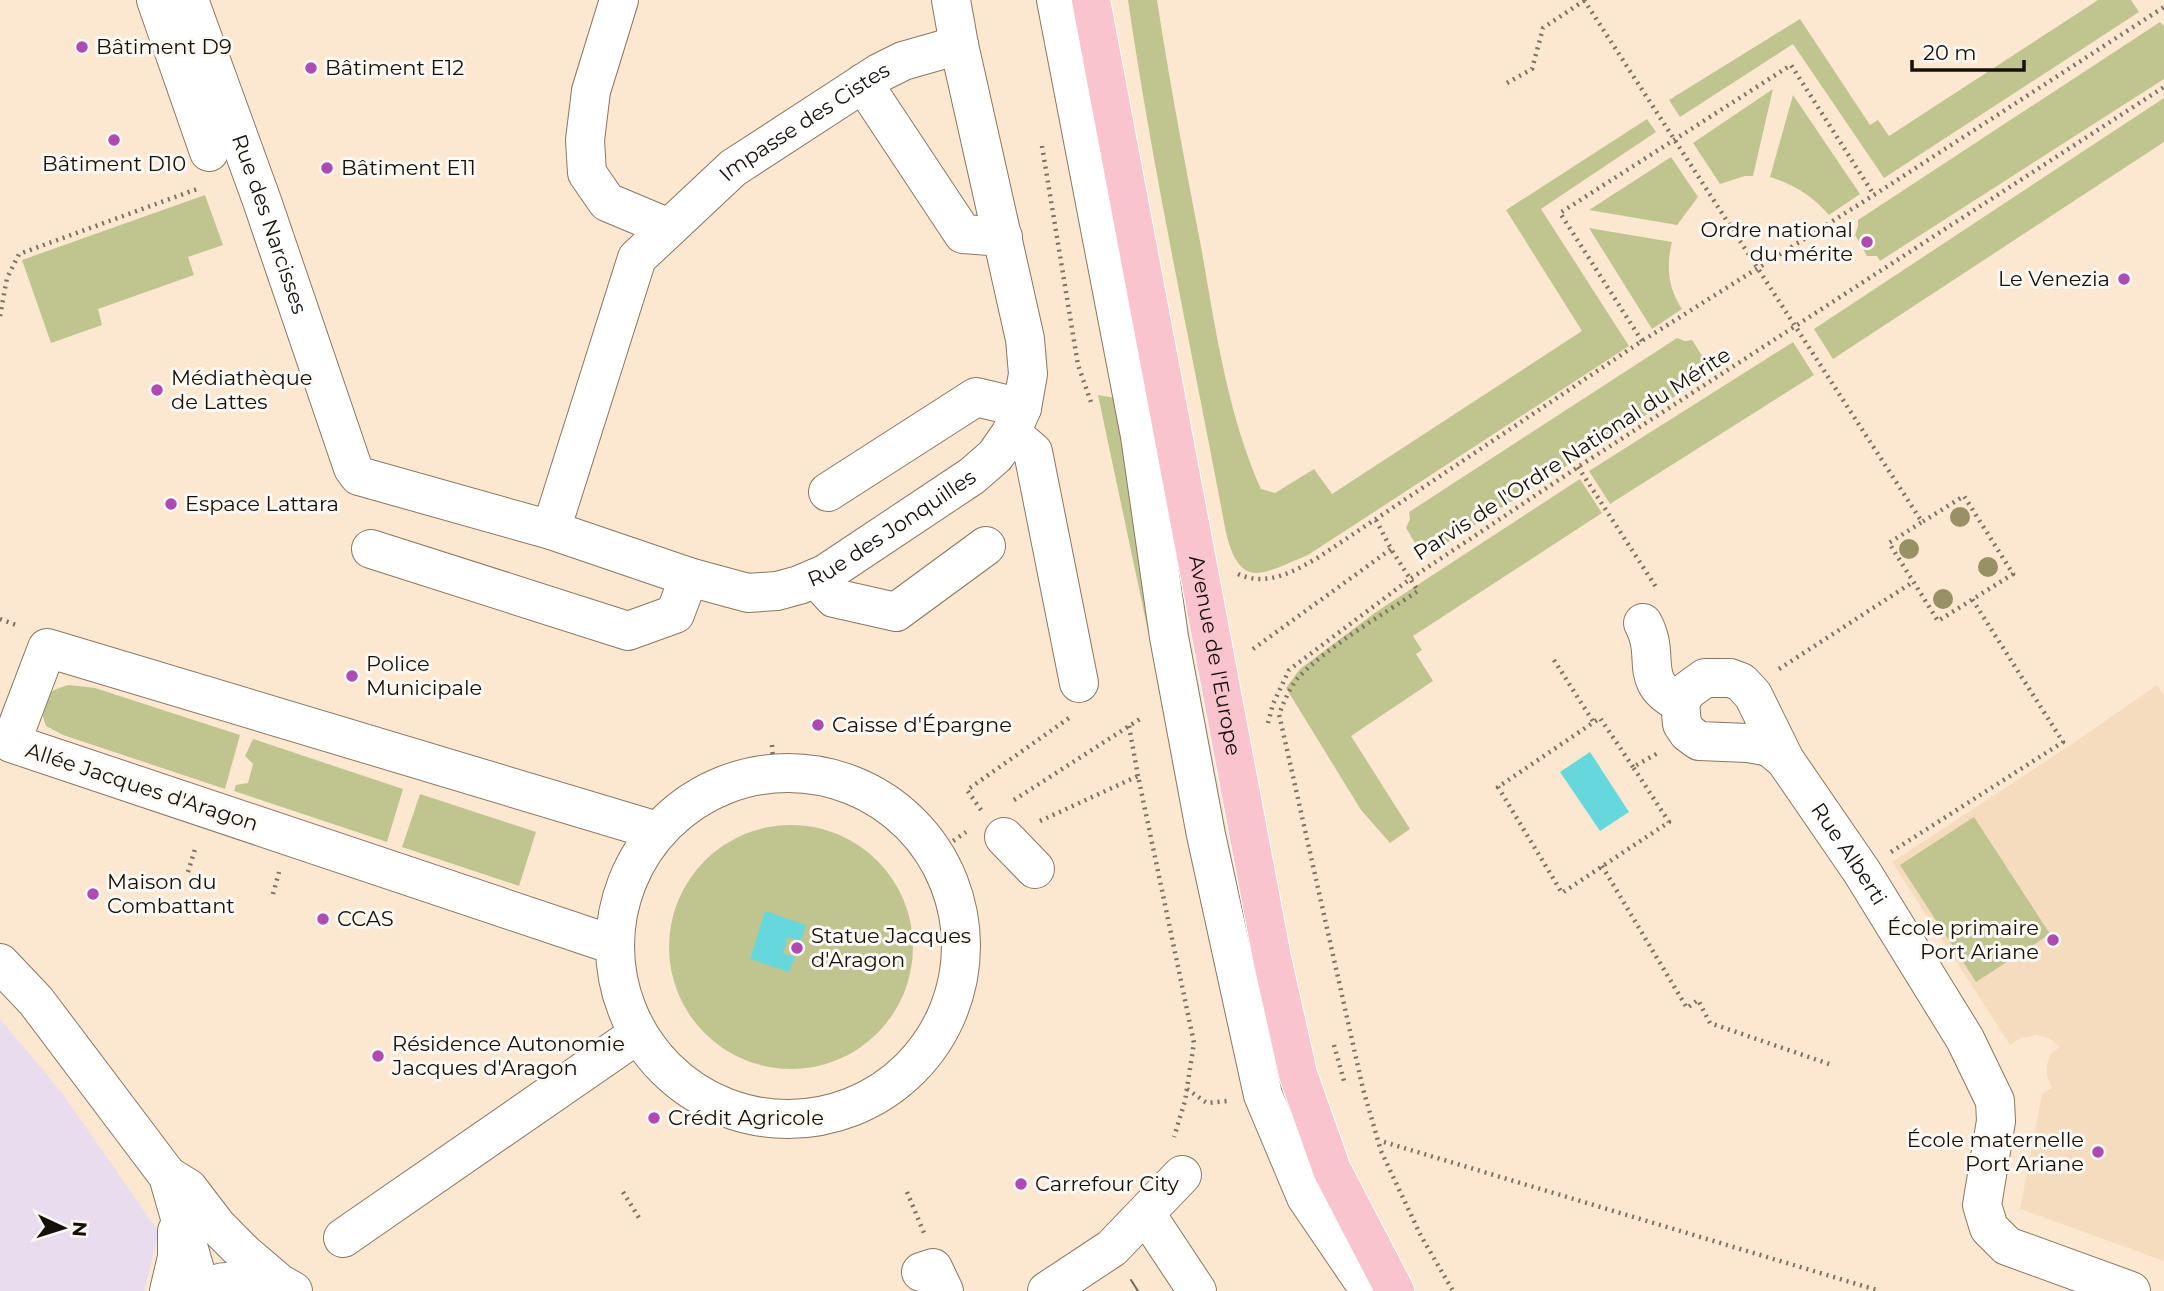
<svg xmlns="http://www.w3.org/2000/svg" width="2164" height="1291" font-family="Montserrat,sans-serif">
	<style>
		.commercial { fill: #eadcef }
		.built { fill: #f5dcbe }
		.green { fill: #c0c590 }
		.water { fill: #66d7dc }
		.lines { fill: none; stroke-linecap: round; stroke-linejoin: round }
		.minor-casing { stroke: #897762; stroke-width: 40 }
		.major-casing { stroke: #fff; stroke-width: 40 }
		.path { stroke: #7e7263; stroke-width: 4.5; stroke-dasharray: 2 5; stroke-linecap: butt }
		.minor { stroke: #fff; stroke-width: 38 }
		.major { stroke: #f9c4cd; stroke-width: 38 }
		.tram { stroke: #726759; stroke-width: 2 }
		.tree { fill: #989165 }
		.poi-dot { fill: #ad4bb2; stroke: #fcf8f4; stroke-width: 2.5 }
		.labels { text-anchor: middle; stroke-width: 6; stroke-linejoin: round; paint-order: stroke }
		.poi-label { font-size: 21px; fill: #161008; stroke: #fcf8f4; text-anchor: start }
		.street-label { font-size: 21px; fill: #161008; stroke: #fcf8f4 }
	</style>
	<rect width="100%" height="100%" fill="#fce8d1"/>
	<path class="commercial" d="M0 1019 62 1093 159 1232 144 1291H0Z"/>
	<path class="built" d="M2157 685 2164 696V1261L2020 1209 2042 1094 2052 1088 2047 1076V1064L2051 1053 2060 1047 2050 1039 2036 1035 2019 1039 2010 1045 1892 862 2072 744Z"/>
	<path class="green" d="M1128 0H1157C1170 85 1186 168 1202 252 1216 332 1228 415 1261 489L1275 493 1314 469 1332 494 1582 331 1506 210 1647 119 1656 132 1541 209 1629 346 1308 555C1265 572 1241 593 1226 533 1193 355 1154 179 1128 0Z
		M2098 0H2131L2139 12 1884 178 1793 44 1680 117 1669 100 1800 19 1870 125 1878 120 1889 136Z
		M2160 22 2164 26V79L1880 261 1877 256H1867L1855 235 1858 226V220Z
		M1773 89 1753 176H1745L1720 184 1693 143Z
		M1793 95 1860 194 1829 215C1811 195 1795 185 1770 177Z
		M2164 98V142L1833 359 1814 329Z
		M1671 157 1698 197 1677 225 1589 210Z
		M205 195 223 245 188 257 194 275 98 309 102 325 51 343 22 260Z
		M1589 228 1672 242C1666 267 1668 287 1682 309L1652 329Z
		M1677 338 1685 341 1692 340 1706 362 1701 371 1702 379 1431 553 1429 549 1418 548 1406 528 1410 519 1409 512Z
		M1793 342 1814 375 1610 504 1589 471Z
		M1098 395 1122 399 1152 650Z
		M1580 479 1602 513 1413 636 1422 650 1416 654 1433 681 1351 736 1410 829 1390 843 1361 810 1286 688 1300 669 1376 612Z
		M69 685 95 688 240 735 225 789 63 735 46 726C36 700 45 691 69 685Z
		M253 739 403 789 387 842 234 791 236 785 248 783 253 764 245 756Z
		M420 794 536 832 519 886 402 847Z
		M1974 817 2050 934 1976 982 1900 865Z
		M669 947a122 122 0 1 1 244 0a122 122 0 1 1-244 0Z"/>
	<path class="water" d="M1590 752 1629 812 1600 831 1560 772Z
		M765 911 806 925 801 941 788 937 783 953 795 957 789 972 750 959Z"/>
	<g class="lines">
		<defs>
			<g id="minor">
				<path d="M156 0 209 152"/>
				<path id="s1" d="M189 0 262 201 353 468 359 476 551 530 689 577 748 593 777 591 799 585 825 574 972 476 995 456 1011 433 1022 408 1028 374 1025 339 959 45 951 0"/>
				<path d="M619 0 591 91 585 140 587 173 607 202 669 228"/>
				<path d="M1056 0 1140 436 1169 637 1206 835 1263 1095 1306 1197 1370 1291"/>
				<path d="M863 83 963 234 1003 237"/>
				<path d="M1011 433 1033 452 1079 683"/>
				<path d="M828 492 976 397 1022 408"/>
				<path id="s2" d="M551 530 637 258 733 168 879 73 903 61 959 45"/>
				<path d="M371 549 628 631 675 614 689 577"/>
				<path d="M816 578 834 598 896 612 986 546"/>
				<path d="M1643 623C1662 658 1636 681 1680 703"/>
				<path id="s3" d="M1785 760 1772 749 1765 746 1748 743 1699 741 1688 733 1682 724 1680 703 1687 691 1705 678H1730L1741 682 1753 695 1785 760 1862 872 1965 1039 1995 1101 1996 1121 1982 1205 1989 1228 2007 1246 2131 1291"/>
				<circle cx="788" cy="946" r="173"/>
				<path d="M1004 837 1035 869"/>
				<path d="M614 945 11 743 47 648 657 831"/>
				<path d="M0 963 36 1001 168 1176 201 1291"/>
				<path d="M170 1177 188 1188 217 1226 245 1254 279 1283 293 1291"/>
				<path d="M1146 1214 1197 1291"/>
				<path d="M343 1238 638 1034"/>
				<path d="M921 1272 933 1268 944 1291"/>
				<path d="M169 1291 177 1257V1231"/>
				<path d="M206 1291C219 1279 233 1279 246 1291"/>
				<path d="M1047 1291 1112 1248 1182 1175"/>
			</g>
			<g id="major">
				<path id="s4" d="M1091 0 1272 958 1298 1074 1332 1170 1395 1291"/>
			</g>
		</defs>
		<use href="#minor" class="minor-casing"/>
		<use href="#major" class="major-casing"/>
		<path class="path" d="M1584 0 1922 522 1964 496 2013 574 1938 621 1889 543 1922 522
			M1507 83 1532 69 1543 28 1585 0
			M1042 146 1078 365 1092 405
			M0 316 7 278 19 254 197 189
			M1642 341 1560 213 1791 65 1874 195
			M1578 467 1656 587
			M1376 520 1391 549 1418 591C1382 615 1325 648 1297 679 1289 689 1284 702 1279 714L1363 1089 1381 1151 1421 1236 1453 1291
			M1238 574C1267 587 1293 572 1319 557L1642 341 1874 195 2164 7
			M0 619 19 626
			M1253 649 1391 549
			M1554 660 1594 723
			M1779 669 1913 582
			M1268 723 1273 704 1289 670 1410 579 1578 467 2164 87
			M1129 726 1138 776
			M772 745 774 774
			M1633 767 1600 718 1498 787 1562 893 1669 822 1633 767 1658 753
			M1014 800 1140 719
			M981 810 967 790 1069 718
			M1040 821 1138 776 1194 1043 1185 1101 1174 1137
			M1891 852 2063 742 1972 599
			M936 853 966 832
			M1602 866 1687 1008 1698 1000 1710 1023 1832 1065
			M188 872 196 846
			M273 894 279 872
			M1334 1045 1344 1081
			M1187 1089 1207 1103 1227 1101
			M863 1103 872 1121
			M1384 1142 1880 1291
			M623 1192 641 1221
			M907 1192 924 1233"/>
		<use href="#minor" class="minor"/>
		<use href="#major" class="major"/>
		<path class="tram" d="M1131 1280 1138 1291"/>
	</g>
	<g class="tree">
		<circle cx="1960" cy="517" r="10"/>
		<circle cx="1909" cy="549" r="10"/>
		<circle cx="1988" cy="567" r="10"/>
		<circle cx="1943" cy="599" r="10"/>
	</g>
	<g class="poi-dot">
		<circle cx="82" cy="47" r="7"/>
		<circle cx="311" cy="68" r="7"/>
		<circle cx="114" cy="140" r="7"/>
		<circle cx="327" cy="168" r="7"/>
		<circle cx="1867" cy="242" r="7"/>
		<circle cx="2124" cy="279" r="7"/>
		<circle cx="157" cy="390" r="7"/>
		<circle cx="171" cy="504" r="7"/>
		<circle cx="352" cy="676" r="7"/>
		<circle cx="818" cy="725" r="7"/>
		<circle cx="93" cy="894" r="7"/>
		<circle cx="323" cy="919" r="7"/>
		<circle cx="2053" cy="940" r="7"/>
		<circle cx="797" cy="948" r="7"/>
		<circle cx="378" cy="1056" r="7"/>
		<circle cx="654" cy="1118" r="7"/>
		<circle cx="2098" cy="1152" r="7"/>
		<circle cx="1021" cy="1184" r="7"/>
	</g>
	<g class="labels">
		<g class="poi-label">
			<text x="96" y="54">Bâtiment D9</text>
			<text x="325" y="75">Bâtiment E12</text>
			<text x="114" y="171" text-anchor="middle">Bâtiment D10</text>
			<text x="341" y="175">Bâtiment E11</text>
			<text x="1853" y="237" text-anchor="end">Ordre national<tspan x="1853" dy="24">du mérite</tspan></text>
			<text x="2110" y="286" text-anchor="end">Le Venezia</text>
			<text x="171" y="385">Médiathèque<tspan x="171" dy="24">de Lattes</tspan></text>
			<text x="185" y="511">Espace Lattara</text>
			<text x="366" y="671">Police<tspan x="366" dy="24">Municipale</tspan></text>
			<text x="832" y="732">Caisse d'Épargne</text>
			<text x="107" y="889">Maison du<tspan x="107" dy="24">Combattant</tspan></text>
			<text x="337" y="926">CCAS</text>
			<text x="2039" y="935" text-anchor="end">École primaire<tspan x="2039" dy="24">Port Ariane</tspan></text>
			<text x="811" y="943">Statue Jacques<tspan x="811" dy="24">d'Aragon</tspan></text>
			<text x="392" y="1051">Résidence Autonomie<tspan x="392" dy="24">Jacques d'Aragon</tspan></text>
			<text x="668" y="1125">Crédit Agricole</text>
			<text x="2084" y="1147" text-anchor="end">École maternelle<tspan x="2084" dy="24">Port Ariane</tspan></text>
			<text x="1035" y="1191">Carrefour City</text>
		</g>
		<g class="street-label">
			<text dy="7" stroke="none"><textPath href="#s2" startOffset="502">Impasse des Cistes</textPath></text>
			<text dy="7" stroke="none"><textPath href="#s1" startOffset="238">Rue des Narcisses</textPath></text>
			<text transform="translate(1572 454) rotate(-33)" y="7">Parvis de l'Ordre National du Mérite</text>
			<text dy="7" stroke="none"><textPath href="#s1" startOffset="1073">Rue des Jonquilles</textPath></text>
			<text dy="7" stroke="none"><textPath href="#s4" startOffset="667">Avenue de l'Europe</textPath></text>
			<text transform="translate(142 787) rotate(18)" y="7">Allée Jacques d'Aragon</text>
			<text dy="7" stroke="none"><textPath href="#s3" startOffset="413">Rue Alberti</textPath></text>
		</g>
	</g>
	<g transform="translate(63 1228) rotate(94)" stroke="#fcf8f4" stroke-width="5" paint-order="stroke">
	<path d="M0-5L12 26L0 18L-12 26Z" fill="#161008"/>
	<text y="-10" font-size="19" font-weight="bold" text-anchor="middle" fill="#161008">N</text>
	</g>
	<path d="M1912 60v10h112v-10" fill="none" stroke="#161008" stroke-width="3.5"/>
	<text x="1923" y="60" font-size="21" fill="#161008" stroke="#fcf8f4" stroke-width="5" paint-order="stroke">20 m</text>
</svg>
